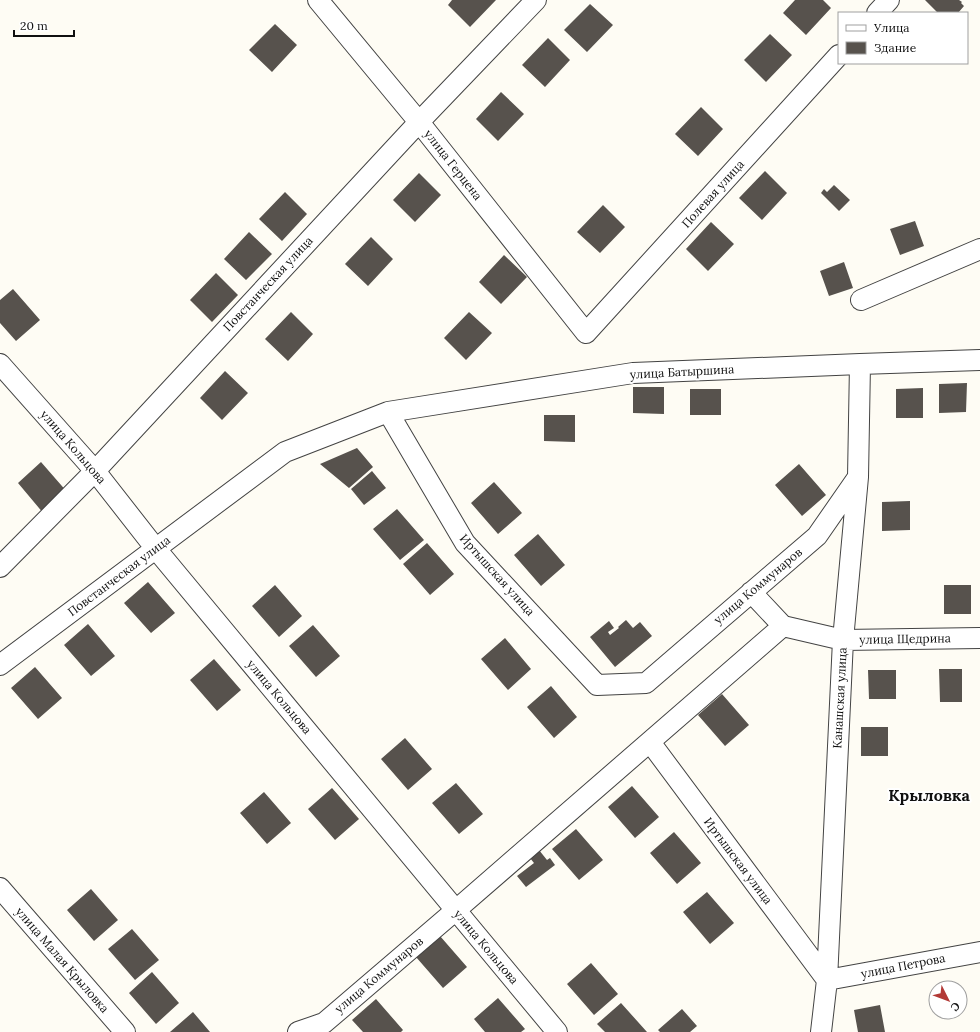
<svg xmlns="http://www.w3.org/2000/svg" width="980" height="1032" font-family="Lora,serif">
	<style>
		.building { fill: #57524d }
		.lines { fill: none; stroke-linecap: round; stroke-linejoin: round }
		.minor-casing { stroke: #434343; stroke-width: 22 }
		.minor { stroke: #fff; stroke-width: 20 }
		.labels { text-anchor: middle; stroke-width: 4; stroke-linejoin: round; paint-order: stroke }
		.street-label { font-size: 12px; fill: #101010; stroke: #fff }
		.district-label { font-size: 16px; font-weight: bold; fill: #101010; stroke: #fff }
	</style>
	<rect width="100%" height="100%" fill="#fefcf4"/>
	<path class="building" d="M452 0H496L470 27 448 5Z
		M795 0H823L831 8 806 35 783 13Z
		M925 0H959L962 2 961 3 964 6 958 13H938Z
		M590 4 613 25 587 52 564 30Z
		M275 24 297 45 272 72 249 50Z
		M770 34 792 55 766 82 744 60Z
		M548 38 570 60 545 87 522 65Z
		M501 92 524 114 498 141 476 119Z
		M701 107 723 129 698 156 675 134Z
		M765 171 787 193 762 220 739 198Z
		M419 173 441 195 415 222 393 200Z
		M834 185 850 200 839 211 821 193 824 189 827 192Z
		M285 192 307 214 282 241 259 219Z
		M603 205 625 227 600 253 577 232Z
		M915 221 924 246 900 255 890 229Z
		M711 222 734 244 708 271 686 249Z
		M249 232 272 254 246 280 224 259Z
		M371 237 393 259 368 286 345 264Z
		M504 255 527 277 501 304 479 282Z
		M844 262 853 288 829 296 820 271Z
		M216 273 238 295 212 322 190 300Z
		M13 289 40 320 16 341 0 323V300Z
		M291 312 313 334 288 361 265 339Z
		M469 312 492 333 466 360 444 338Z
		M225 371 248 393 222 420 200 398Z
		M967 383 966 412 939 413V384Z
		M633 387H664V414L633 413Z
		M923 388V418H896V389Z
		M690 389H721V415H690Z
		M544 415H575V442L544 441Z
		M357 448 373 467 349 488 320 464Z
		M41 462 68 493 44 514 18 483Z
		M799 464 826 495 802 516 775 485Z
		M372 471 386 488 364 505 351 489Z
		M494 482 522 513 498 534 471 503Z
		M910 501V530L882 531V502Z
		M397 509 424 540 400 560 373 529Z
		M538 534 565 565 541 586 514 555Z
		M427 543 454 574 430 595 403 564Z
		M148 582 175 613 151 633 124 603Z
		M275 585 302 616 279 637 252 606Z
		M944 585H971V614H944Z
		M626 620 633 628 640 622 652 636 615 667 590 637 609 621 614 628 608 632 610 635 619 628 618 627Z
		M88 624 115 656 91 676 64 645Z
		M313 625 340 656 316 677 289 646Z
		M505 638 531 669 508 690 481 659Z
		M214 659 241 690 217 711 190 680Z
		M35 667 62 698 38 719 11 688Z
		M939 669H962V702H940Z
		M868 670H896V699H869Z
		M551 686 577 717 554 738 527 707Z
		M722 694 749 725 725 746 698 715Z
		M861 727H888V756H861Z
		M405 738 432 769 408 790 381 759Z
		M456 783 483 814 459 834 432 803Z
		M632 786 659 817 635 838 608 807Z
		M332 788 359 819 335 840 308 809Z
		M264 792 291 823 267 844 240 813Z
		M576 829 603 860 579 880 552 849Z
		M674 832 701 863 677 884 650 853Z
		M539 850 547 860 550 858 555 865 526 887 517 876 534 863 530 858Z
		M91 889 118 920 94 941 67 910Z
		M707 892 734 923 710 944 683 912Z
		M132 929 159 960 135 980 108 949Z
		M440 936 467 967 443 988 416 957Z
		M591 963 618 994 594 1015 567 984Z
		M152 972 179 1003 156 1024 129 993Z
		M498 998 525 1029 521 1032H485L474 1019Z
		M376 999 403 1030 401 1032H363L352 1020Z
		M621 1003 647 1032H605L597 1024Z
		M880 1005 885 1032H858L854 1010Z
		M682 1009 697 1026 690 1032H660L658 1030Z
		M193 1012 210 1032H170Z"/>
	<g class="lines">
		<defs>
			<path id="minor" d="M318 0 419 122 586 333 839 55
				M877 13 889 0
				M861 300 980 249
				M0 364 95 471 156 549 557 1032
				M388 412 465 543 597 685 646 683 817 536 858 477
				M0 567 95 471 419 122 536 0
				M751 592 783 626 843 640 980 638
				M0 665 285 452 388 412 633 373 860 364 980 360
				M650 742 827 980 980 952
				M0 888 125 1032
				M298 1032 324 1023 456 910 783 626
				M821 1032 827 980 843 640 858 477 860 364"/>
		</defs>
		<use href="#minor" class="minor-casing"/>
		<use href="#minor" class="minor"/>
	</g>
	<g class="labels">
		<g class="street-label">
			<text transform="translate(453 165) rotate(52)" y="4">улица Герцена</text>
			<text transform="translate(713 194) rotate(-48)" y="4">Полевая улица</text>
			<text transform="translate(268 284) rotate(-47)" y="4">Повстанческая улица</text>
			<text transform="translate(682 372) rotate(-3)" y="4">улица Батыршина</text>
			<text transform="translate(73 447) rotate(49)" y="4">улица Кольцова</text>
			<text transform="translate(497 575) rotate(48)" y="4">Иртышская улица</text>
			<text transform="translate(119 576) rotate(-37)" y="4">Повстанческая улица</text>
			<text transform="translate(758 586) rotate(-40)" y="4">улица Коммунаров</text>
			<text transform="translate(905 639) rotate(-1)" y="4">улица Щедрина</text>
			<text transform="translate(279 697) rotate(50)" y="4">улица Кольцова</text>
			<text transform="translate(840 698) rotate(-87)" y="4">Канашская улица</text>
			<text transform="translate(738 861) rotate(53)" y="4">Иртышская улица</text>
			<text transform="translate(486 947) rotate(50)" y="4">улица Кольцова</text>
			<text transform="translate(62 960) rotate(49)" y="4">улица Малая Крыловка</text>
			<text transform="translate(903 966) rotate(-11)" y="4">улица Петрова</text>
			<text transform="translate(379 975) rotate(-40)" y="4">улица Коммунаров</text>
		</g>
		<g class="district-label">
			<text x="929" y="801">Крыловка</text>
		</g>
	</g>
	<rect x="838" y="12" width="130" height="52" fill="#ffffff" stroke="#9f9f9f"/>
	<rect x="846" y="25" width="20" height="6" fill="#ffffff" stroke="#9f9f9f"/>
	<text x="874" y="32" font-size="12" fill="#101010">Улица</text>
	<rect x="846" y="42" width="20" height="12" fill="#57524d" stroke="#9f9f9f"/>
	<text x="874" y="52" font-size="12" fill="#101010">Здание</text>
	<g transform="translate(948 1000) rotate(132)"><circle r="19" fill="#ffffff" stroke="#9f9f9f"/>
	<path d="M0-3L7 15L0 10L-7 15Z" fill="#b23936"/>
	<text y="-6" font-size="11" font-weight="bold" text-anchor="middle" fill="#101010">С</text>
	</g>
	<path d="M14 30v6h60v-6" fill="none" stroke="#101010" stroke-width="2"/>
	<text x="20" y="30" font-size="12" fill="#101010" stroke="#ffffff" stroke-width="3" paint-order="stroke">20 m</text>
</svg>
